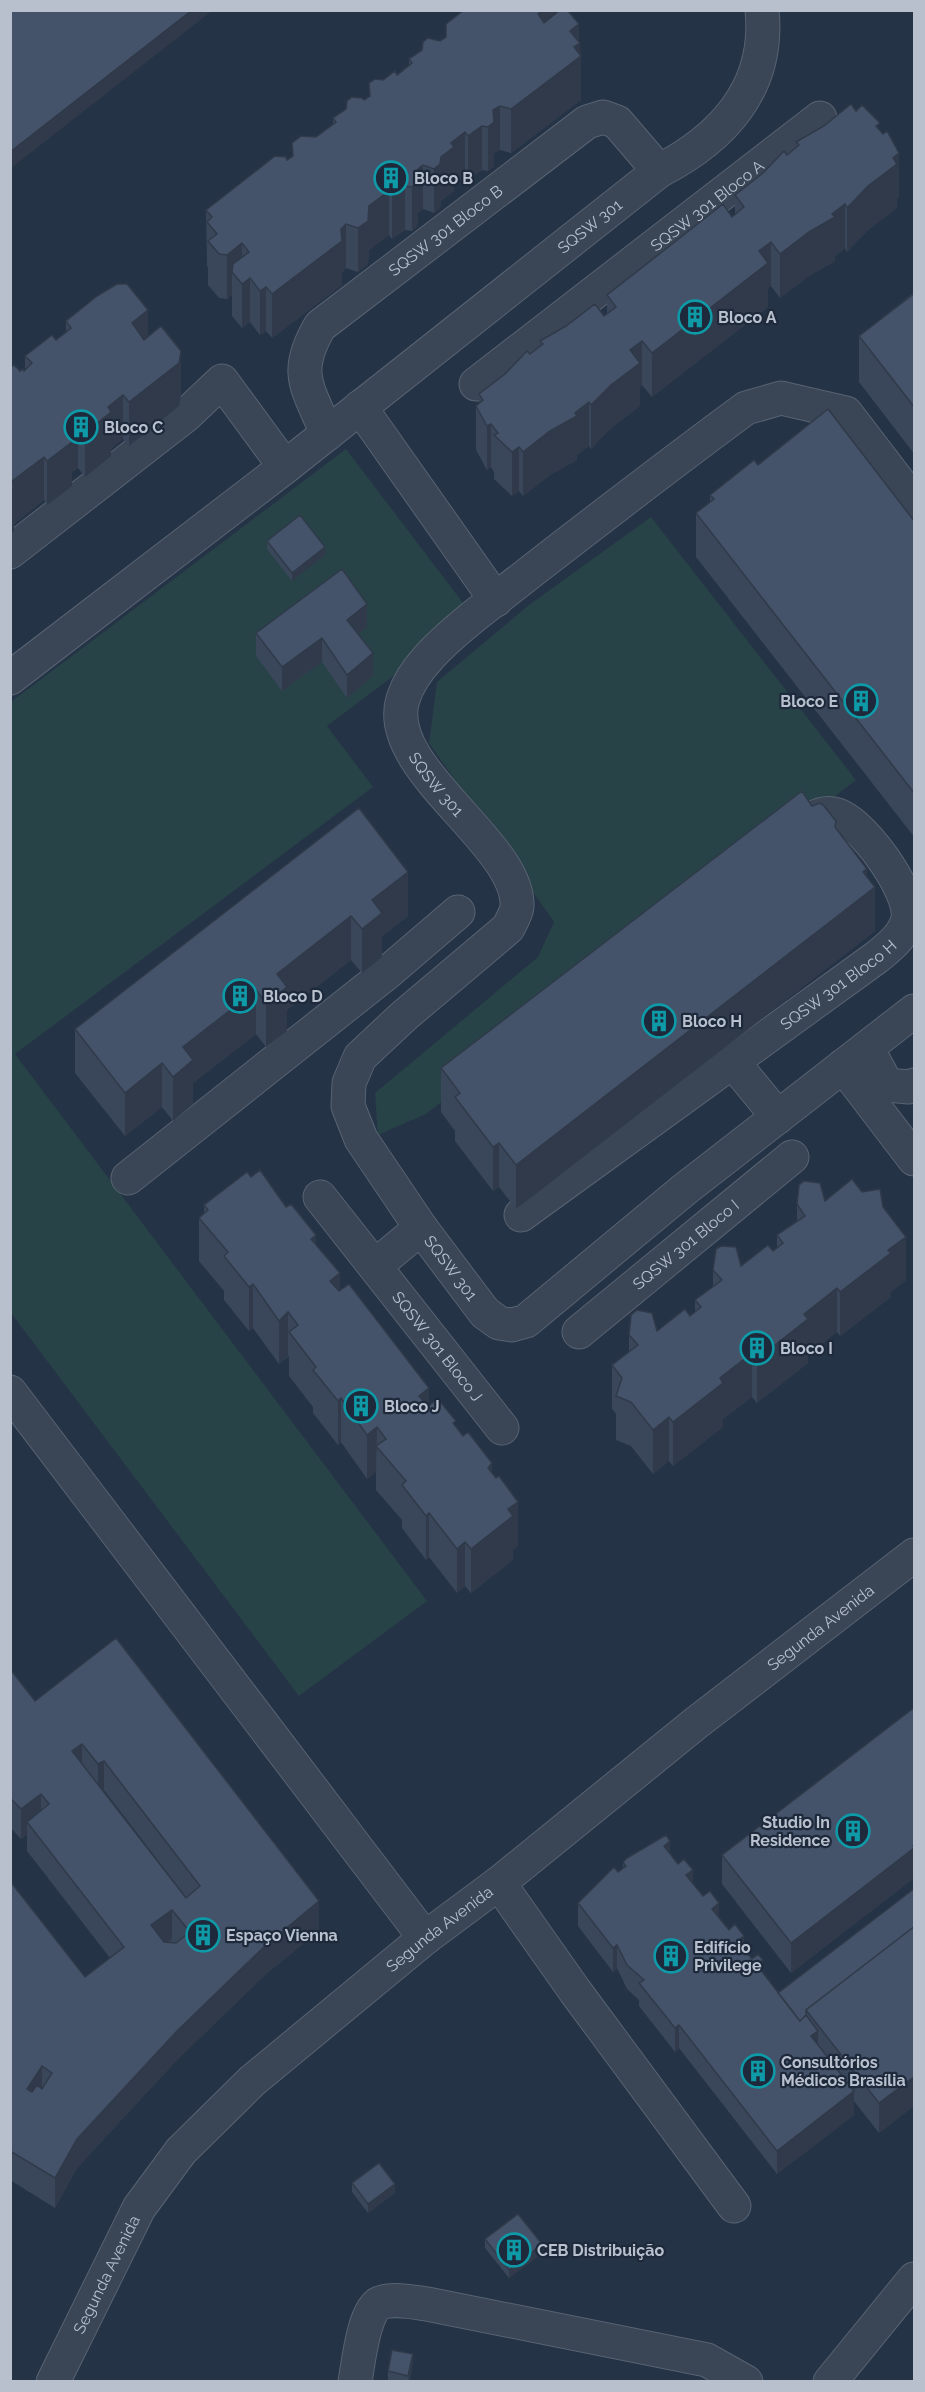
<svg xmlns="http://www.w3.org/2000/svg" width="925" height="2392" font-family="Raleway,sans-serif">
	<style>
		.green { fill: #274347 }
		.lines { fill: none; stroke-linecap: round; stroke-linejoin: round }
		.minor-casing { stroke: #586372; stroke-width: 35 }
		.minor { stroke: #3a4555; stroke-width: 33 }
		.wall { fill: #3a475a; fill-rule: evenodd }
		.shaded-wall { fill: #303a4a }
		.building { fill: #445369; stroke: #303a4a; stroke-width: 1.5; fill-rule: evenodd }
		.labels { text-anchor: middle; stroke-width: 4.5; stroke-linejoin: round; paint-order: stroke }
		.poi-label { font-size: 16px; font-weight: bold; fill: #b8c0ce; stroke: #1e2a3b; text-anchor: start }
		.street-label { font-size: 16px; fill: #b8c0ce; stroke: #1e2a3b }
	</style>
	<rect width="100%" height="100%" fill="#253346"/>
	<path class="green" d="M346 449 473 616 327 726 373 787 15 1054 427 1601 299 1696 11 1313V702Z
		M651 517 856 780 426 1114 378 1135 375 1093 538 957 554 922 429 743 437 682 529 605Z"/>
	<g class="lines">
		<defs>
			<g id="minor">
				<path id="s1" d="M476 384 820 118"/>
				<path d="M360 407 496 600"/>
				<path id="s2" d="M327 434C308 387 292 374 320 326L587 122 603 117 617 122 659 171"/>
				<path id="s3" d="M914 502 846 413 781 398 746 408C674 461 604 515 533 570 502 595 455 628 429 657 417 670 408 683 403 699 381 768 521 844 517 907 516 914 511 922 508 928L405 1015 360 1057 349 1083 348 1106 361 1139 421 1228 485 1313 499 1323 512 1325 526 1321 685 1189 914 1011"/>
				<path d="M10 552 185 416 222 381 285 467"/>
				<path id="s4" d="M10 678 285 467 659 171C723 138 770 88 762 10"/>
				<path d="M867 1048 887 1085 909 1087 914 1085"/>
				<path d="M732 1061 778 1117"/>
				<path d="M843 1066 914 1159"/>
				<path d="M128 1178 388 972 458 912"/>
				<path id="s5" d="M320 1197 502 1428"/>
				<path id="s6" d="M521 1215 877 957C889 947 905 935 908 918 912 890 859 817 833 814 816 811 805 825 793 835"/>
				<path d="M375 1266 421 1228"/>
				<path id="s7" d="M579 1332 792 1157"/>
				<path d="M10 1392 425 1938"/>
				<path d="M499 1883 575 1991 734 2206"/>
				<path id="s8" d="M53 2382 139 2208 181 2151 252 2081 425 1938 499 1883 696 1723 914 1555"/>
				<path d="M355 2382C358 2365 364 2309 380 2303 395 2298 412 2302 427 2304L707 2360 746 2382"/>
				<path d="M830 2382 914 2279"/>
			</g>
		</defs>
		<use href="#minor" class="minor-casing"/>
		<use href="#minor" class="minor"/>
	</g>
	<path class="wall" d="M554 10V15L579 42 580 56 581 100 511 153 500 150 494 153V166L488 171 482 170 468 180 465 176 454 185V191L441 201 440 208 434 213 423 209 418 213 417 226 412 231 405 230 392 239 389 235 369 250 368 264 358 272 346 268 342 272V285L272 338 266 331 260 335 250 322 242 328 232 316V295L227 299 219 298 208 285V268L207 266 206 210 287 160 333 124V118L369 97V83L383 80 397 75 409 65V59L440 41Z
		M856 111 880 130 899 197 897 199V208L868 230 847 252 845 248 835 256V261L809 276 780 298 771 286 768 288V307L652 397 642 385 640 387V406L611 428 591 449 589 446 577 455V460L550 475 523 496 519 491 512 496 494 479V472L491 467 487 470 476 450V406L479 403V394L540 347V341L604 316 607 313V295L732 217 735 214V195L796 147V142Z
		M915 281V455L859 382V336L913 293V282Z
		M66 321 148 337 181 395 179 406 129 446 123 439 111 449V456L85 477 78 468 72 472V486L47 505 44 500 14 524V531L10 534 20 371 25 370V356L56 340 66 332Z
		M758 465 915 522V838L696 557V513L710 502V495Z
		M267 541 325 555 292 581 267 549Z
		M367 627 358 635 373 676 347 698 322 662 282 691 256 656V633Z
		M812 806 836 828 867 878 875 931 516 1209 499 1187 493 1191 455 1141V1131L441 1112V1068Z
		M359 808 408 916 382 936V957L362 973 351 960 287 1010V1031L266 1047 256 1034 193 1083V1104L173 1121 162 1107 125 1136 75 1073V1029Z
		M251 1177 286 1207 316 1244 340 1290 429 1405 456 1427 492 1474 518 1546 513 1550V1560L471 1593 465 1586 457 1593 429 1557 426 1560 402 1528V1520L376 1490V1472L367 1479 341 1442 338 1445 313 1413V1407L289 1376V1356L279 1364 253 1328 249 1331 224 1300V1291L199 1261V1218L204 1213V1205Z
		M862 1192 883 1207 906 1280 891 1292V1297L840 1336 837 1332 808 1355V1363L757 1403 752 1397 723 1419V1427L673 1466 669 1461 653 1474 631 1446 616 1440V1414L612 1409V1365L629 1352V1335L657 1331 690 1316 695 1312V1300L713 1287V1270L741 1266 773 1251 777 1248V1235L797 1222V1204L825 1201Z
		M10 1669 35 1701 319 1931 266 1974 177 2060 77 2168 55 2208 10 2180V1881L85 1977 110 1958 27 1851V1835L21 1839 10 1827ZM104 1790 186 1897 103 1791Z
		M915 1707 914 1878 791 1973 722 1884V1855Z
		M670 1854 778 1993 915 1888V2105L879 2133 854 2101V2115L777 2174 679 2048 675 2052 639 2006V2000L627 1989 617 1968 613 1972 578 1926V1903L623 1869V1862Z
		M352 2183 395 2193 368 2213 352 2192Z
		M485 2239 542 2253 509 2278 485 2248Z
		M413 2362 409 2382H394L388 2380V2371Z"/>
	<path class="shaded-wall" d="M192 10H213L10 169V152Z
		M543 10H554V37L538 14Z
		M579 24V44L580 43 581 56V100L511 153V109L570 31Z
		M500 106V150L494 153V166L488 171V127L493 110Z
		M482 126V170L468 180V136Z
		M465 132V176L454 185V191L441 201 440 208 434 213V169L451 143Z
		M899 153V197L897 199V208L868 230 847 252V208L893 158Z
		M423 165V209L418 213 417 226 412 231V187L418 169Z
		M405 186V230L392 239V195Z
		M389 191V235L369 250 368 264 358 272V228L369 206Z
		M845 204V248L835 256V261L809 276 780 298V254Z
		M346 224V268L342 272V285L272 338V294Z
		M771 242V286L768 288V307L652 397V353L759 251Z
		M242 243V284L250 278V322L242 328V284L232 272V295L227 299V255Z
		M266 287V331L260 335V291Z
		M148 310V354L132 323Z
		M642 341V385L640 387V406L611 428 591 449V405L630 350Z
		M181 351V395L179 406 129 446V402Z
		M123 395V439L111 449V456L85 477V433L108 407Z
		M589 402V446L577 455V460L550 475 523 496V452Z
		M78 424V468L72 472V486L47 505V461L67 432Z
		M491 424V467L487 470V426Z
		M519 447V491L512 496V452Z
		M44 457V500L14 524V531L10 534V490L11 482Z
		M325 547V555L292 581V573Z
		M367 604V627L347 644V620Z
		M322 638V662L282 691V667Z
		M373 653V676L347 698V675Z
		M867 869V893L875 887V931L516 1209V1165Z
		M408 872V916L382 936V957L362 973V929L372 900Z
		M351 916V960L287 1010V1031L266 1047V1003L277 974Z
		M256 990V1034L193 1083V1104L173 1121V1077L183 1047Z
		M162 1063V1107L125 1136V1093Z
		M499 1143V1187L493 1191V1147Z
		M316 1235V1279L311 1239Z
		M906 1237V1280L891 1292V1297L840 1336V1292L888 1250Z
		M340 1273V1317L330 1281Z
		M253 1284V1328L249 1331V1287Z
		M837 1288V1332L808 1355V1363L757 1403V1359L804 1314Z
		M288 1312V1356L279 1364V1321Z
		M752 1353V1397L723 1419V1427L673 1466V1422L720 1378Z
		M429 1388V1432L419 1396Z
		M341 1398V1442L338 1445V1401Z
		M669 1417V1461L653 1474V1430Z
		M377 1427 376 1472 367 1479V1435Z
		M492 1463V1507L488 1468Z
		M518 1502V1546L513 1550V1560L471 1593V1549L508 1509Z
		M429 1513V1557L426 1560V1516Z
		M465 1542V1586L457 1593V1549Z
		M82 1744V1773L72 1751Z
		M104 1761V1790L98 1794V1764Z
		M41 1794V1823L27 1822V1835L21 1839V1809Z
		M670 1841V1864L664 1846Z
		M915 1844 914 1878 791 1973V1943Z
		M693 1870V1893L686 1875Z
		M319 1901V1931L266 1974 177 2060 77 2168 55 2208V2178L77 2139 177 2031 266 1945Z
		M719 1903V1927L712 1909Z
		M172 1910V1939L151 1955V1925Z
		M744 1936V1959L737 1941Z
		M617 1945V1968L613 1972V1948Z
		M763 1960V1984L757 1965Z
		M679 2025V2048L675 2052V2028Z
		M818 2031V2054L811 2036Z
		M42 2066V2096L27 2089Z
		M915 2076V2105L879 2133V2103Z
		M854 2091V2115L777 2174V2151Z
		M395 2184V2193L368 2213V2204Z
		M542 2244V2253L509 2278V2270Z
		M413 2354V2362L408 2382V2376Z"/>
	<path class="building" d="M10 10H192L10 152Z
		M464 10H543L538 14 544 23 560 10 568 11 579 24 570 31 580 43 574 47 581 56 511 109 500 106 493 110 494 122 488 127 482 126 468 136 465 132 451 143 454 147 441 157 440 164 434 169 423 165 418 169 417 182 412 187 405 186 392 195 389 191 369 206 368 221 358 228 346 224 341 229 342 241 272 294 266 287 260 291 250 278 242 284 232 272 233 264 249 252 242 243 227 255 219 254 208 241 217 234 207 222 212 217 206 210 275 156 286 157 287 160 293 156 292 143 301 136 316 137 336 122 333 118 346 109 347 101 352 97 362 98 364 100 370 96 369 83 375 79 383 80 395 71 397 75 412 63 409 59 422 50 423 42 428 38 440 41 446 37V24Z
		M851 104 856 111 862 105 880 123 876 126 883 134 887 131 899 153 893 158 897 164 868 186 847 208 845 204 832 214 835 217 809 232 780 254 771 242 759 251 768 263 652 353 642 341 630 350 640 363 611 385 591 405 589 402 575 413 577 416 550 431 523 452 519 447 512 452 494 435 498 433 491 424 487 426 476 406 483 400 479 394 505 374 527 351 530 354 543 344 540 341 566 326 595 304 604 316 616 307 607 295 723 204 732 217 744 207 735 195 763 173 784 151 787 155 799 145 796 142 824 126Z
		M117 284H127L148 310 132 323 144 340 161 326 181 351 179 363 129 402 123 395 108 407 111 412 85 433 78 424 67 432 72 442 47 461 44 457 11 482 14 487 10 490V368L14 365 20 371 23 369 24 371 32 363 25 356 52 335 56 340 71 328 66 321 97 296Z
		M915 293V408L859 336Z
		M828 409 915 522V794L696 513 714 499 710 495 754 460 758 465Z
		M300 515 325 547 292 573 267 541Z
		M342 569 367 604 347 620 373 653 347 675 322 638 282 667 256 633Z
		M802 791 812 806 820 803 824 806 836 821 835 827 867 869 863 872 875 887 516 1165 499 1143 493 1147 455 1097 460 1093 441 1068Z
		M359 808 408 872 372 900 382 913 362 929 351 916 277 974 287 987 266 1003 256 990 183 1047 193 1060 173 1077 162 1063 125 1093 75 1029Z
		M260 1170 286 1207 291 1204 316 1235 311 1239 340 1273 330 1281 339 1291 349 1284 429 1388 419 1396 428 1406 438 1399 456 1421 453 1423 463 1436 468 1432 492 1463 488 1468 496 1478 499 1476 518 1502 508 1509 513 1516 471 1549 465 1542 457 1549 429 1513 426 1516 402 1485 406 1481 376 1446 386 1439 377 1427 367 1435 341 1398 338 1401 313 1370 316 1367 289 1332 298 1325 288 1312 279 1321 253 1284 249 1287 224 1256 228 1252 199 1218 208 1210 204 1205 247 1172 251 1177Z
		M852 1179 862 1192 880 1189 883 1207 906 1237 888 1250 891 1253 840 1292 837 1288 804 1314 808 1319 757 1359 752 1353 720 1378 723 1383 673 1422 669 1417 653 1430 631 1402 616 1396 622 1378 612 1365 638 1345 629 1335 631 1315 637 1310 652 1313 657 1331 685 1309 690 1316 701 1307 695 1300 722 1280 713 1270 716 1249 721 1246 736 1247 741 1266 768 1245 773 1251 783 1243 777 1235 805 1216 797 1204 799 1185 804 1181 820 1183 825 1201Z
		M116 1638 319 1901 266 1945 177 2031 77 2139 55 2178 10 2151V1881L85 1977 124 1947 27 1822 49 1804 41 1794 21 1809 10 1798V1669L35 1701ZM82 1744 98 1764 104 1761 200 1886 186 1898 72 1751ZM172 1910 190 1932 176 1943 164 1942 151 1925ZM42 2066 52 2073 42 2089 37 2085 32 2092 27 2089Z
		M915 1707V1844L913 1846 914 1848 791 1943 722 1855Z
		M666 1835 670 1841 664 1846 678 1864 684 1859 693 1870 686 1875 703 1896 710 1891 719 1903 712 1909 729 1930 735 1924 744 1936 737 1941 752 1959 758 1954 763 1960 757 1965 800 2021 806 2015 818 2031 811 2036 854 2091 777 2151 679 2025 675 2028 639 1983 644 1980 627 1965 617 1945 613 1948 578 1903 614 1867 618 1872 626 1866 623 1862 627 1858Z
		M915 1888V1926L806 2010V2015L800 2021 778 1993Z
		M915 1926V2076L879 2103 806 2010Z
		M379 2163 395 2184 368 2204 352 2183Z
		M518 2214 542 2244 509 2270 485 2239Z
		M392 2350 413 2354 408 2376 388 2371Z"/>
	<defs>
		<symbol id="building-ring" viewBox="-11 -11 22 22"><circle r="9.5" fill="#1e2a3b" stroke="#0f9aa8" stroke-width="1.5"/><path d="M-4-6H4V6H1V3H-1V6H-4ZM-2.5-4.3h1.7v1.8h-1.7ZM.8-4.3h1.7v1.8H.8ZM-2.5-1h1.7V.8h-1.7ZM.8-1h1.7V.8H.8Z" fill="#0f9aa8"/></symbol>
	</defs>
	<g fill-rule="evenodd">
		<use href="#building-ring" x="372" y="159" width="38" height="38"/>
		<use href="#building-ring" x="676" y="298" width="38" height="38"/>
		<use href="#building-ring" x="62" y="408" width="38" height="38"/>
		<use href="#building-ring" x="842" y="682" width="38" height="38"/>
		<use href="#building-ring" x="221" y="977" width="38" height="38"/>
		<use href="#building-ring" x="640" y="1002" width="38" height="38"/>
		<use href="#building-ring" x="738" y="1329" width="38" height="38"/>
		<use href="#building-ring" x="342" y="1387" width="38" height="38"/>
		<use href="#building-ring" x="834" y="1812" width="38" height="38"/>
		<use href="#building-ring" x="184" y="1916" width="38" height="38"/>
		<use href="#building-ring" x="652" y="1937" width="38" height="38"/>
		<use href="#building-ring" x="739" y="2052" width="38" height="38"/>
		<use href="#building-ring" x="495" y="2231" width="38" height="38"/>
	</g>
	<g class="labels">
		<g class="poi-label">
			<text x="414" y="184">Bloco B</text>
			<text x="718" y="323">Bloco A</text>
			<text x="104" y="433">Bloco C</text>
			<text x="838" y="707" text-anchor="end">Bloco E</text>
			<text x="263" y="1002">Bloco D</text>
			<text x="682" y="1027">Bloco H</text>
			<text x="780" y="1354">Bloco I</text>
			<text x="384" y="1412">Bloco J</text>
			<text x="830" y="1828" text-anchor="end">Studio In<tspan x="830" dy="18">Residence</tspan></text>
			<text x="226" y="1941">Espaço Vienna</text>
			<text x="694" y="1953">Edifício<tspan x="694" dy="18">Privilege</tspan></text>
			<text x="781" y="2068">Consultórios<tspan x="781" dy="18">Médicos Brasília</tspan></text>
			<text x="537" y="2256">CEB Distribuição</text>
		</g>
		<g class="street-label">
			<text dy="6" stroke="none"><textPath href="#s1" startOffset="292">SQSW 301 Bloco A</textPath></text>
			<text dy="6" stroke="none"><textPath href="#s4" startOffset="735">SQSW 301</textPath></text>
			<text dy="6" stroke="none"><textPath href="#s2" startOffset="273">SQSW 301 Bloco B</textPath></text>
			<text dy="6" stroke="none"><textPath href="#s3" startOffset="764">SQSW 301</textPath></text>
			<text dy="6" stroke="none"><textPath href="#s6" startOffset="392">SQSW 301 Bloco H</textPath></text>
			<text dy="6" stroke="none"><textPath href="#s7" startOffset="138">SQSW 301 Bloco I</textPath></text>
			<text dy="6" stroke="none"><textPath href="#s3" startOffset="1377">SQSW 301</textPath></text>
			<text dy="6" stroke="none"><textPath href="#s5" startOffset="190">SQSW 301 Bloco J</textPath></text>
			<text dy="6" stroke="none"><textPath href="#s8" startOffset="1092">Segunda Avenida</textPath></text>
			<text dy="6" stroke="none"><textPath href="#s8" startOffset="606">Segunda Avenida</textPath></text>
			<text dy="6" stroke="none"><textPath href="#s8" startOffset="120">Segunda Avenida</textPath></text>
		</g>
	</g>
	<rect width="925" height="2392" fill="none" stroke="#b8c0ce" stroke-width="24"/>
</svg>
